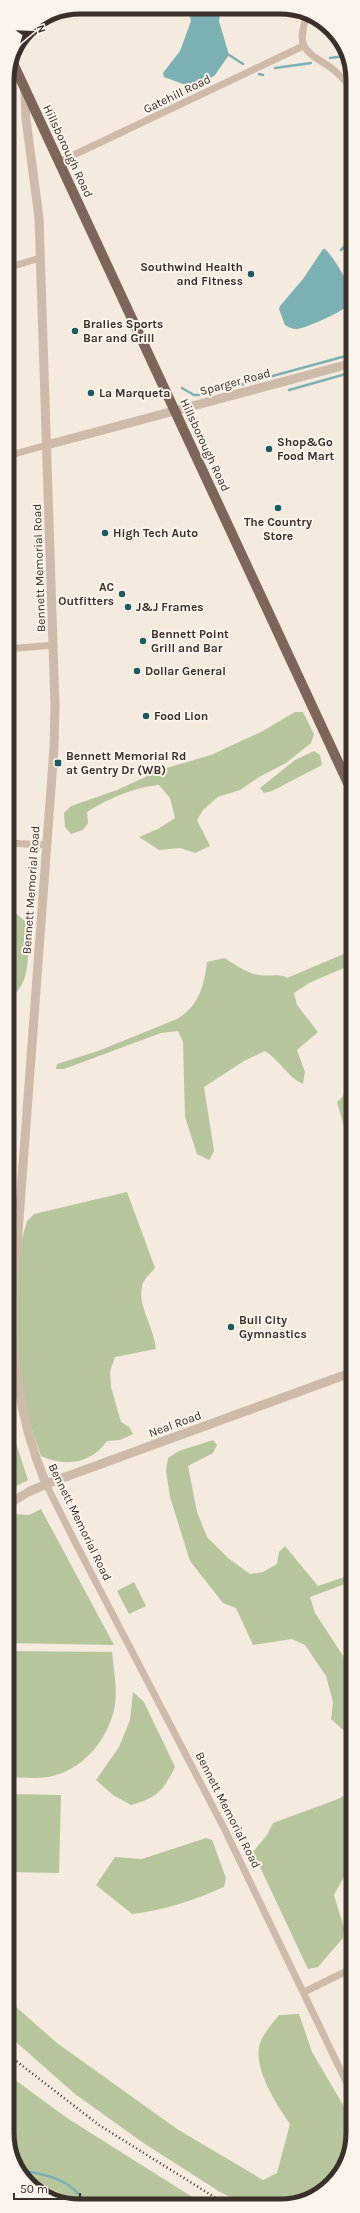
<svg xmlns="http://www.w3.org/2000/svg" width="360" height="2213" font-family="Karla,sans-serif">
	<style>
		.green { fill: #b7c59d }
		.water { fill: #7bb1b3 }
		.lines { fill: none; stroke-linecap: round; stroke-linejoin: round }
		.stream { stroke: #7bb1b3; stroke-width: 2.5 }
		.minor { stroke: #cebaa9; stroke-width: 7 }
		.tertiary { stroke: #cebaa9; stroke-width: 9 }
		.primary { stroke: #7d6559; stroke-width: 10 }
		.rail { stroke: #3a2f29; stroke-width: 2.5; stroke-dasharray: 1 3; stroke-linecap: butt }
		.poi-dot { fill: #1b5a5f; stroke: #fbf4eb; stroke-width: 1.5 }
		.labels { text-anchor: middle; stroke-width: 4; stroke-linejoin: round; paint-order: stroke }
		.street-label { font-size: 12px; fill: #3a2f29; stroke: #fbf4eb }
		.poi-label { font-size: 12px; font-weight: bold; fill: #3a2f29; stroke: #fbf4eb; text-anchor: start }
		.rim { fill: none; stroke: #3a2f29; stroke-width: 5 }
	</style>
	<rect width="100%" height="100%" fill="#f4eade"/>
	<path class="green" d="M295 712H303L314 734 311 743 286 763 259 777 240 790 218 797 203 810 197 820 210 846 195 853 180 848 159 850 139 837 158 829 175 818 170 798 159 785C135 787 107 799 87 812L88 823 83 830 71 834 65 827 64 813 71 806 117 790 163 769 211 755 261 732Z
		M314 751 320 755 322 765 272 791 264 793 260 788 295 760Z
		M7 913 17 914 29 925C27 950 33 987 7 999Z
		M353 950V964L309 983 294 993 297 1005 318 1032 297 1050 305 1072 303 1084C287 1077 280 1060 265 1051L244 1061 204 1087 214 1151 209 1160 197 1154 185 1117 183 1042 178 1031 161 1033 64 1069H56L57 1064 98 1051 177 1019C199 1006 204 986 207 962L225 958C235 965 247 973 259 975 269 977 278 973 287 978Z
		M353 1092V1158L337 1102 344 1095Z
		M127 1192 155 1268C151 1273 143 1280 142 1286 137 1305 154 1327 156 1349L115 1357 110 1372 111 1387 121 1422 129 1427 133 1434 120 1440 107 1441C91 1464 65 1467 41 1456L19 1392 17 1318 20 1246 27 1221 34 1214Z
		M12 1431 28 1480 7 1491V1460Z
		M213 1440 217 1445 213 1453 188 1466 197 1512 207 1537 228 1558 250 1574 263 1572 277 1564 279 1552 285 1546 318 1586 353 1574V1581L310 1597 315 1613 351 1668H353V1739L331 1719 333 1702 326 1676 305 1645 292 1639 253 1645 236 1608 223 1603 190 1561 170 1497 166 1471 168 1458 179 1451Z
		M41 1509 114 1645 7 1643V1522L15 1514 29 1515Z
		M134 1582 146 1606 129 1614 117 1591Z
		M7 1651 112 1652C114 1671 118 1692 114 1710 107 1739 85 1767 56 1775 41 1780 23 1777 7 1777Z
		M133 1692 144 1702 175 1767C163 1791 157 1798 131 1805L113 1795 96 1780 119 1747 130 1720Z
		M353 1791V1860L334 1895 344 1928 343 1938 318 1967 308 1969 253 1852 267 1835 273 1823 338 1799Z
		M7 1794 61 1795 59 1873 7 1872Z
		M206 1838 212 1840 226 1878 224 1887C194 1900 165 1910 132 1914L96 1885 115 1857 142 1859Z
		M7 1999 57 2043 177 2129 263 2180 277 2173 290 2124C277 2105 255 2072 259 2047 261 2036 272 2024 279 2015L299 2014 312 2052 346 2110 353 2126V2133L347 2160 332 2184 285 2206 246 2205 220 2192 142 2142 75 2094 7 2034Z
		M7 2074 67 2118 205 2205 77 2204 76 2200 23 2177 7 2138Z"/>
	<path class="water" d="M188 8H211L220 13 219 21 229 55 215 75 199 86 183 84 164 77 163 73 180 51 191 21Z
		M323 249H325C333 256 352 287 351 297 350 300 349 304 347 306 342 312 304 329 297 329 292 329 288 327 285 325L279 309 280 306 303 279Z"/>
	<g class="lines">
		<path class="stream" d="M229 55 243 64
			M330 58 345 56
			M275 68 311 63
			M259 74 263 75
			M341 250 353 238
			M258 380 353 354
			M182 388 194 395H199L244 384
			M289 390 353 372
			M21 2170C50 2176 69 2178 87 2204"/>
		<path class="minor" d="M307 15C297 45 302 50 327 65 337 71 345 81 353 89
			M8 74 17 71
			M59 162 303 46
			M7 268 40 258
			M7 456 47 445
			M7 649 54 645
			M7 843 46 845
			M46 1484 75 1542 225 1830 353 2096
			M304 1992 353 1968"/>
		<path class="tertiary" d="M25 91 26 119 39 218 55 706 54 748 15 1273C10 1349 17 1414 46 1484
			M47 445 353 363
			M7 1505 30 1491 57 1480 353 1372"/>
		<path class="primary" d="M13 63 353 794"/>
		<path class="rail" d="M7 2054 99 2125 227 2205"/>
	</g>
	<g class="poi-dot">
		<circle cx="251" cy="274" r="4"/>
		<circle cx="75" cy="331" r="4"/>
		<circle cx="91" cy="393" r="4"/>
		<circle cx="269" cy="449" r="4"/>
		<circle cx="278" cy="508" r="4"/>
		<circle cx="105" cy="533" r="4"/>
		<circle cx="122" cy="594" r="4"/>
		<circle cx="128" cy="607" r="4"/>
		<circle cx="143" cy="641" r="4"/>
		<circle cx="137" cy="671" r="4"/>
		<circle cx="146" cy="716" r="4"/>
		<rect x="54" y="759" width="8" height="8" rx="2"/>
		<circle cx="231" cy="1327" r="4"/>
	</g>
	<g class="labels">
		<g class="street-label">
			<text transform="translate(177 94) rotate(-26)" y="4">Gatehill Road</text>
			<text transform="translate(68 151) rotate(65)" y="4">Hillsborough Road</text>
			<text transform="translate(235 382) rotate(-15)" y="4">Sparger Road</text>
			<text transform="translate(205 445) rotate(65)" y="4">Hillsborough Road</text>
			<text transform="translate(39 568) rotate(-92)" y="4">Bennett Memorial Road</text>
			<text transform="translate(31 890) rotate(-86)" y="4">Bennett Memorial Road</text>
			<text transform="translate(175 1424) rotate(-20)" y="4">Neal Road</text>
			<text transform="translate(80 1522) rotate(64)" y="4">Bennett Memorial Road</text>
			<text transform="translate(228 1810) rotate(63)" y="4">Bennett Memorial Road</text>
		</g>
		<g class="poi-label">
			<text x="243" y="271" text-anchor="end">Southwind Health<tspan x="243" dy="14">and Fitness</tspan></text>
			<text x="83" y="328">Bralies Sports<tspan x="83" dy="14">Bar and Grill</tspan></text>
			<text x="99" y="397">La Marqueta</text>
			<text x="277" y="446">Shop&amp;Go<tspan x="277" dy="14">Food Mart</tspan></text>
			<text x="278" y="526" text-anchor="middle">The Country<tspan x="278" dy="14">Store</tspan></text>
			<text x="113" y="537">High Tech Auto</text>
			<text x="114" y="591" text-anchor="end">AC<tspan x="114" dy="14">Outfitters</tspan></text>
			<text x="136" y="611">J&amp;J Frames</text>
			<text x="151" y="638">Bennett Point<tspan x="151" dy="14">Grill and Bar</tspan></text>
			<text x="145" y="675">Dollar General</text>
			<text x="154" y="720">Food Lion</text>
			<text x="66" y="760">Bennett Memorial Rd<tspan x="66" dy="14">at Gentry Dr (WB)</tspan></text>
			<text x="239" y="1324">Bull City<tspan x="239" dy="14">Gymnastics</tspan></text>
		</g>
	</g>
	<path d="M0 0H360V2213H0ZM80 14H280A66 66 0 0 1 346 80V2133A66 66 0 0 1 280 2199H80A66 66 0 0 1 14 2133V80A66 66 0 0 1 80 14Z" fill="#fbf4eb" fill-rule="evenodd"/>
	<path class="rim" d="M80 14H280A66 66 0 0 1 346 80V2133A66 66 0 0 1 280 2199H80A66 66 0 0 1 14 2133V80A66 66 0 0 1 80 14Z"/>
	<g transform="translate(32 32) rotate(71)" stroke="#fbf4eb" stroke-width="3" paint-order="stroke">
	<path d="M0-3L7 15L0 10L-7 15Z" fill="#3a2f29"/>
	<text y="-6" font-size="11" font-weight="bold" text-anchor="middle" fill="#3a2f29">N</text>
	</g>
	<path d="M14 2193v6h66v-6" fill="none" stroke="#3a2f29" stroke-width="2"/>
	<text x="20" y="2193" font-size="12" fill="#3a2f29" stroke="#fbf4eb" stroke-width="3" paint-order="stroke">50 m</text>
</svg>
